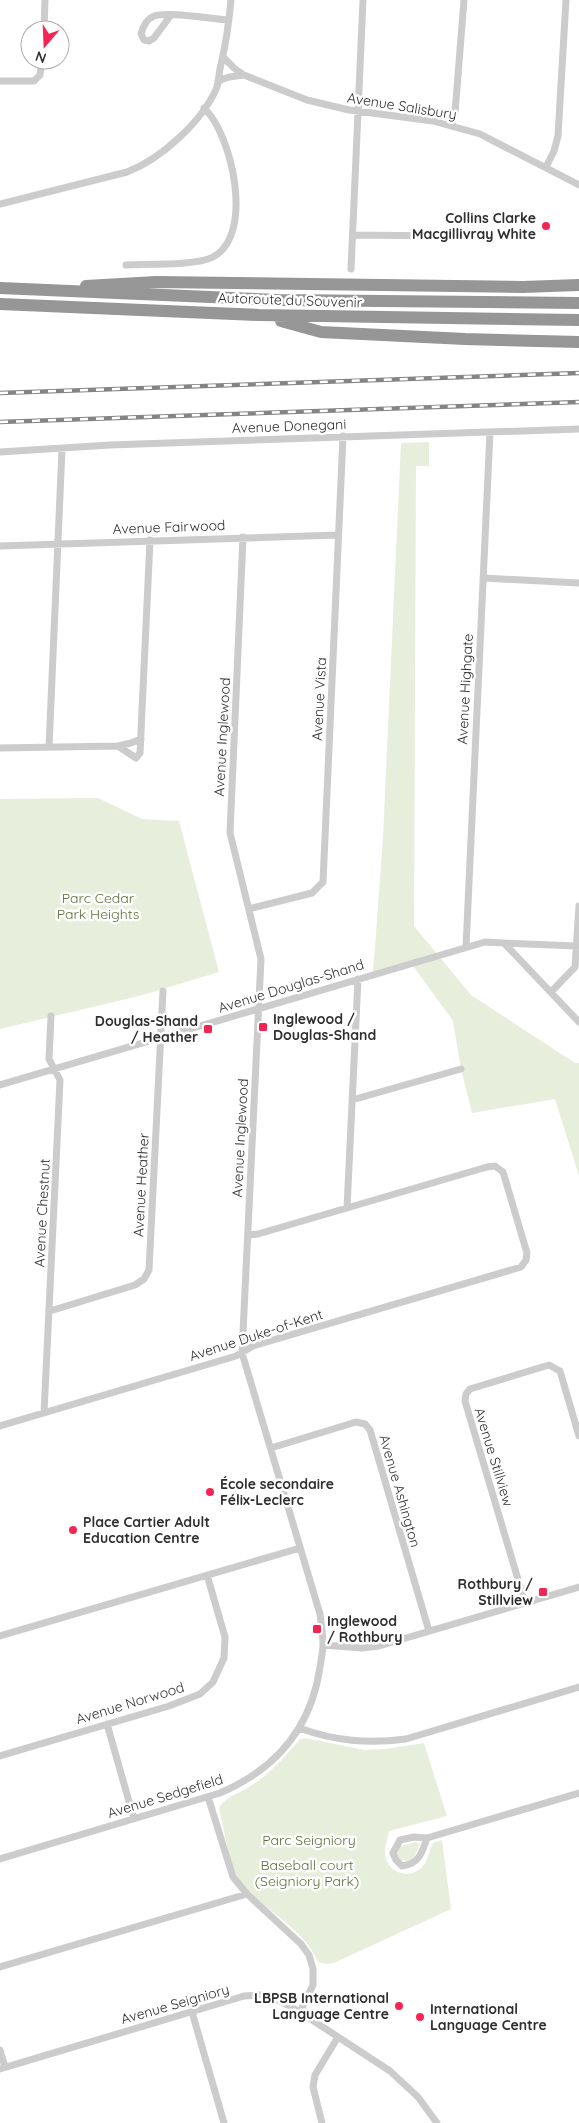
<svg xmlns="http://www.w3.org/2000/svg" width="579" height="2123" font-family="Quicksand,sans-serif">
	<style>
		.green { fill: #e8eedc }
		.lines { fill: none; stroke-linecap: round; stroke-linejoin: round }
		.street { stroke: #ccc; stroke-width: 7 }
		.highway { stroke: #969696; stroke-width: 12 }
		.rail-casing { stroke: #848484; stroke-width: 4.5 }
		.rail { stroke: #fff; stroke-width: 2.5; stroke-dasharray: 8; stroke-linecap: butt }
		.poi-dot { fill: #f42453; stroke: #fff; stroke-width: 2 }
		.labels { text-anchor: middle; stroke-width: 5; stroke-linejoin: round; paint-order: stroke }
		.street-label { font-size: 14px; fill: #2f2f2f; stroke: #fff }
		.poi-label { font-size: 14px; font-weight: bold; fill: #2f2f2f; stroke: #fff; text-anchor: start }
		.park-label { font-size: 14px; fill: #5b6f38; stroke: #fff }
	</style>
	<rect width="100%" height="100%" fill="#fff"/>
	<path class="green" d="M429 442V466H416L414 926 471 995 575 1063H579V1176L555 1099 472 1113 461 1069 453 1021 411 963 373 974 383 837 401 443Z
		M98 798 142 819 179 821 219 972 139 996 0 1029V799Z
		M305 1738 365 1750 385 1749 424 1743 447 1816 389 1831C388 1839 384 1847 385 1855 387 1872 409 1880 421 1868 428 1862 429 1851 433 1843L442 1840 451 1909 336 1962 327 1964 318 1962C302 1924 258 1909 236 1875 231 1867 222 1821 219 1808 224 1798 235 1795 244 1790 267 1777 283 1759 300 1739Z
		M416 1842 420 1844 413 1859 407 1861 400 1860 397 1853 400 1846Z"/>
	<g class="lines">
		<path class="street" d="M171 15 154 38 149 41 144 40 141 34C143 26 147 19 154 16 168 11 212 19 228 20
			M44 30 45 0
			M223 57 234 68 244 75 307 100 349 110 433 121 480 134 579 185
			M0 81H34L40 75 42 60
			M218 81 229 77 244 75
			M452 125 455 113 464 0
			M546 167 554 151 558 136 566 0
			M0 204 127 172C161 159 203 121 217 87 219 80 219 72 221 64 226 44 229 21 231 0
			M353 235 446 236
			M126 265C147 264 196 266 213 257 255 235 232 134 204 108
			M351 269 363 0
			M0 452 110 445 579 429
			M0 546 338 535
			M483 578 579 583
			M118 746 131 743 141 739
			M49 747 62 449
			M0 748 118 746 136 758 140 753 150 540
			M249 909 312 893 323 882 343 436
			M504 943 577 946
			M466 947 490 432
			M551 992 575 967 579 906
			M0 1085 485 942 504 943 579 1022
			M352 1100 461 1069
			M347 1208 358 979
			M50 1311 135 1285 144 1279 149 1270 163 991
			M44 1413 60 1080 49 1059 51 1016
			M0 1426 236 1356 253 1346 521 1267 526 1260 527 1253 503 1172 495 1166 487 1167 258 1234 248 1235
			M271 1448 356 1422 365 1424 370 1430 429 1631
			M525 1603 465 1401 466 1394 470 1389 549 1365 560 1371 579 1436
			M0 1636 300 1548
			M323 1645 362 1648 379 1646 579 1587
			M107 1724 134 1819
			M299 1728C335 1741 368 1744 406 1739L579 1687
			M0 1756 169 1706 200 1694 213 1682 224 1658 225 1637 207 1575
			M208 1797 233 1877 247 1894 301 1944 309 1955 313 1969V1985L300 2012
			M427 1838C422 1853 419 1864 402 1866L396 1860 393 1853 400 1840 414 1837 427 1838 579 1793
			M0 1859 220 1793C276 1769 311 1729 320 1667 321 1660 323 1652 323 1645 323 1635 321 1624 320 1614L242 1353 261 959 230 833 243 537
			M0 1967 247 1894
			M192 2012 224 2123
			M0 2050 5 2067
			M0 2069 244 1996 260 1995 278 2000 300 2012 390 2071 418 2097 437 2123
			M322 2123 313 2087 315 2075 338 2037"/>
		<path class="highway" d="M86 286 156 282 523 287 579 285
			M0 288 279 300 579 303
			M0 304 259 315 579 320
			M281 321 321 332 465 339 579 342"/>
		<defs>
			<path id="rail" d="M0 393 579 373
				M0 422 579 402"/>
		</defs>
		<use href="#rail" class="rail-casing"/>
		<use href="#rail" class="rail"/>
	</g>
	<g class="poi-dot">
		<circle cx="546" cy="226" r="5"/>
		<rect x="258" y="1022" width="10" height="10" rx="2.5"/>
		<rect x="203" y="1024" width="10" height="10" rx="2.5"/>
		<circle cx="210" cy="1492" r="5"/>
		<circle cx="73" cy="1530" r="5"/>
		<rect x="538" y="1587" width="10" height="10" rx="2.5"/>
		<rect x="312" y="1624" width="10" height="10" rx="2.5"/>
		<circle cx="399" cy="2006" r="5"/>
		<circle cx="420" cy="2017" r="5"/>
	</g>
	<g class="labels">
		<g class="street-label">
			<text transform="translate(402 106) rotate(9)" y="5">Avenue Salisbury</text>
			<text transform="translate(290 300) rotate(2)" y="5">Autoroute du Souvenir</text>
			<text transform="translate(289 426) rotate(-2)" y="5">Avenue Donegani</text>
			<text transform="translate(169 527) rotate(-2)" y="5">Avenue Fairwood</text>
			<text transform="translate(465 689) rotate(-87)" y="5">Avenue Highgate</text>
			<text transform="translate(319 699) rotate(-87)" y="5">Avenue Vista</text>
			<text transform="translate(222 737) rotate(-87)" y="5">Avenue Inglewood</text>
			<text transform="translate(291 986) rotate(-17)" y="5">Avenue Douglas-Shand</text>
			<text transform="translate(240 1138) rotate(-87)" y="5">Avenue Inglewood</text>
			<text transform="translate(141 1185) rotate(-87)" y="5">Avenue Heather</text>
			<text transform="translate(42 1213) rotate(-87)" y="5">Avenue Chestnut</text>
			<text transform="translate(256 1335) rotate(-18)" y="5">Avenue Duke-of-Kent</text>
			<text transform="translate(494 1457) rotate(73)" y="5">Avenue Stillview</text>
			<text transform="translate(400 1491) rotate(74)" y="5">Avenue Ashington</text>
			<text transform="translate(130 1703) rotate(-17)" y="5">Avenue Norwood</text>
			<text transform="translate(165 1796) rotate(-17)" y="5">Avenue Sedgefield</text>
			<text transform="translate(175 2004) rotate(-16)" y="5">Avenue Seigniory</text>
		</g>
		<g class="poi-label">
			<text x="536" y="223" text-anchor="end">Collins Clarke<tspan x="536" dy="16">Macgillivray White</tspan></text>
			<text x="273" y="1024">Inglewood /<tspan x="273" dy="16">Douglas-Shand</tspan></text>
			<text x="198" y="1026" text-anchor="end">Douglas-Shand<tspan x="198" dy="16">/ Heather</tspan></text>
			<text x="220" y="1489">École secondaire<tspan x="220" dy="16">Félix-Leclerc</tspan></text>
			<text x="83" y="1527">Place Cartier Adult<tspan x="83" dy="16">Education Centre</tspan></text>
			<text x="533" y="1589" text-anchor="end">Rothbury /<tspan x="533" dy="16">Stillview</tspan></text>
			<text x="327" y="1626">Inglewood<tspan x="327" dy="16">/ Rothbury</tspan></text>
			<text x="389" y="2003" text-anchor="end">LBPSB International<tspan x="389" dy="16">Language Centre</tspan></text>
			<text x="430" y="2014">International<tspan x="430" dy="16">Language Centre</tspan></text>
		</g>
		<g class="park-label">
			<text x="98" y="903">Parc Cedar<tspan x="98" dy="16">Park Heights</tspan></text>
			<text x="309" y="1845">Parc Seigniory</text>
			<text x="307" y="1870">Baseball court<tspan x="307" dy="16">(Seigniory Park)</tspan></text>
		</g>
	</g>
	<g transform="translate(45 45) rotate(199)"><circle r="24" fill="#ffffff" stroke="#acacac"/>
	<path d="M0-4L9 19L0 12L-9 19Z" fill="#f42453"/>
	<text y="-8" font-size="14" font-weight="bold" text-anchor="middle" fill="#2f2f2f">N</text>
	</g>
</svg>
